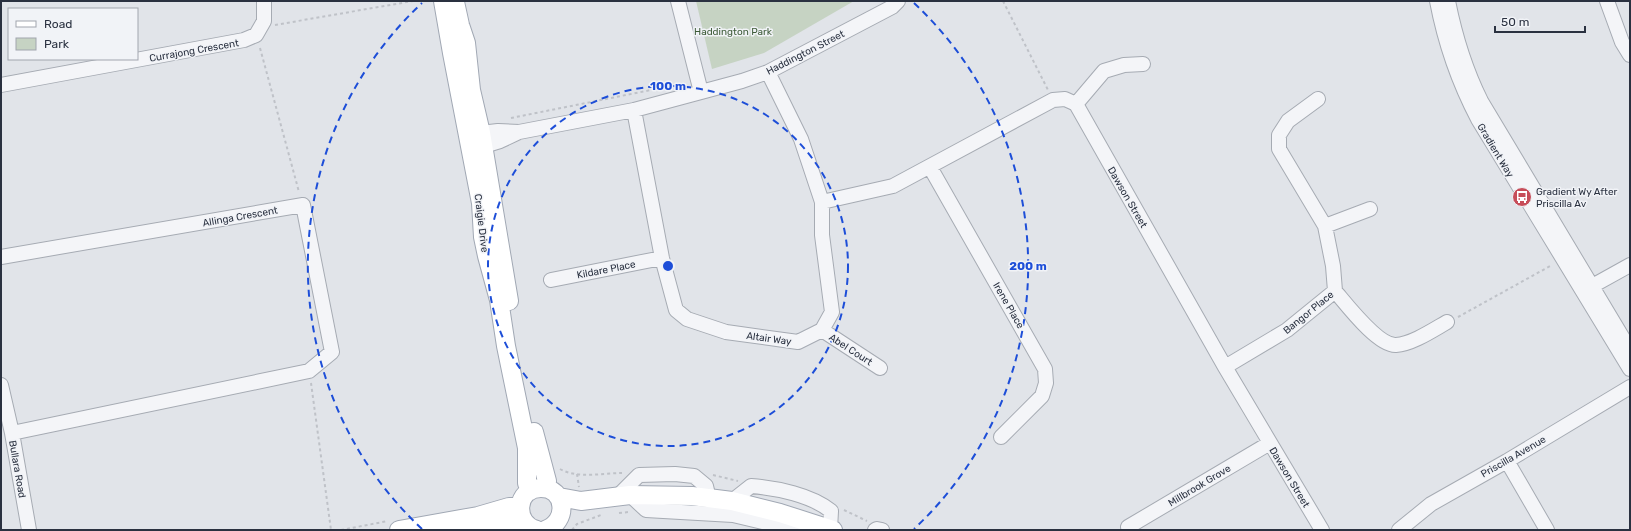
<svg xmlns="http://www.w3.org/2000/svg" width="1631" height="531" font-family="Rubik,sans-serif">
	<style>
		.green { fill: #c6d3c3 }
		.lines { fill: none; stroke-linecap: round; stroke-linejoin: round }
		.minor-casing { stroke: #a6abb3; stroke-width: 16 }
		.major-casing { stroke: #a1a8b4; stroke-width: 20 }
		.path { stroke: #bfc2c8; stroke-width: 2; stroke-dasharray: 3 3; stroke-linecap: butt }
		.minor { stroke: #f4f5f8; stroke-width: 14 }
		.major { stroke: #fff; stroke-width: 18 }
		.ring { fill: none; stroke: #1d4ed8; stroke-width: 2; stroke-dasharray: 7 5 }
		.labels { text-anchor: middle; stroke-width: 3; stroke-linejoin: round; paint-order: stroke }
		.park-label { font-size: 10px; fill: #3d5b38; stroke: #f1f3f7 }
		.street-label { font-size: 10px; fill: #2a3140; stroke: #f1f3f7 }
		.poi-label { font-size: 10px; fill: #2a3140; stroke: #f1f3f7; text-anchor: start }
		.centre { fill: #1d4ed8; stroke: #f1f3f7; stroke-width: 2 }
		.ring-label { font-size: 12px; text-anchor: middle; font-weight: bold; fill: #1d4ed8; stroke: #f1f3f7; stroke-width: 3; stroke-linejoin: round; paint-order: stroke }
	</style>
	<rect width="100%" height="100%" fill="#e1e4e9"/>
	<path class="green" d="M696 1H854L764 53 712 69Z"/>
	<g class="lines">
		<defs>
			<path id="minor" d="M678 1 701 92
				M1437 1C1445 43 1458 81 1478 119L1630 369
				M1448 1C1455 36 1465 69 1481 101L1630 350
				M1607 1 1622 42 1630 55
				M1 85 244 40 256 35 264 21V1
				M1076 104 1104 71 1124 65 1143 64
				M634 110 662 258 676 310 687 319 726 332 798 342 822 330 832 312 822 235V202L801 139 768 72
				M472 134 498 131 519 132 634 110 742 81 768 72 892 7 898 1
				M474 149 500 141 517 133
				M930 167 1045 369 1046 383 1042 396 1001 437
				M822 202 893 186 1053 100 1065 99 1076 104 1225 367 1322 530
				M1325 226 1370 209
				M1 257 303 205 332 352 309 371 12 433
				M551 280 662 258
				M1585 290 1630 265
				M1335 291C1347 305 1378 346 1396 345 1412 344 1433 330 1447 322
				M822 330 880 368
				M1225 367 1287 330 1335 291 1333 266 1325 226 1279 149V135L1288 121 1318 99
				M1 385 12 433 29 530
				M1507 461 1547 530
				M630 495 646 510 733 515 797 530
				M617 497 639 475 675 474 694 476 706 486 709 499
				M732 501 751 486C777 488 811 495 831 511L830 529
				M1128 527 1270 443
				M875 530 877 529 882 530
				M1399 530 1431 504 1507 461 1630 387"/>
			<path id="major" d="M443 1 452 53 481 203 483 237 487 256 499 300 506 346 527 448V483L530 491
				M455 2 460 25 466 43 471 90 481 133 509 301
				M534 432 547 481 546 488
				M559 497 581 501 630 495 692 496 732 501 780 513 833 530
				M470 527 503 524 522 519
				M399 530 478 516 509 507H520
				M537 530C513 524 515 488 541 488 566 488 569 522 545 530"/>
		</defs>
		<use href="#minor" class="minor-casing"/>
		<use href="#major" class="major-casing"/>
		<path class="path" d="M1003 1 1048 90
			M275 25 413 1
			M260 48 299 192
			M511 118 656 89
			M1458 317 1552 265
			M311 383 331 530
			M560 469C578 479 602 473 622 473
			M577 474 579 487
			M713 475 738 481
			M844 510 867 521
			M619 513 629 512
			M341 530 388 521
			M572 530 577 524 601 515"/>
		<use href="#minor" class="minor"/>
		<use href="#major" class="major"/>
	</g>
	<g class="ring">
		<circle cx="668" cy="266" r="180"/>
		<path d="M422 529A360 360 0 0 1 422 3M914 3A360 360 0 0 1 914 529"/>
	</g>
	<defs>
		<symbol id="bus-disc" viewBox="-11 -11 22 22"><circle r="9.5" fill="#c74d59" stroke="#f1f3f7"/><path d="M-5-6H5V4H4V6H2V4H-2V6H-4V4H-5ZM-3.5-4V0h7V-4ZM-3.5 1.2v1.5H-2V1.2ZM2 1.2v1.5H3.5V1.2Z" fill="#fff"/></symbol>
	</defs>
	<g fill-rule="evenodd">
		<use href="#bus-disc" x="1511" y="186" width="22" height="22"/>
	</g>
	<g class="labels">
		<g class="park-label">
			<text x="733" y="35">Haddington Park</text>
		</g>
		<g class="street-label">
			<text transform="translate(194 50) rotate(-10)" y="4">Currajong Crescent</text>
			<text transform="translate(805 52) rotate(-27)" y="4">Haddington Street</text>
			<text transform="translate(1496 150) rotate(59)" y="4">Gradient Way</text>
			<text transform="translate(1128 197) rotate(60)" y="4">Dawson Street</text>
			<text transform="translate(240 216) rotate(-10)" y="4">Allinga Crescent</text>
			<text transform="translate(482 223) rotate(83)" y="4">Craigie Drive</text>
			<text transform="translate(606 269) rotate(-11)" y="4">Kildare Place</text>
			<text transform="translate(1009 305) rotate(60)" y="4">Irene Place</text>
			<text transform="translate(1308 312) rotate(-39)" y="4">Bangor Place</text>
			<text transform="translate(769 338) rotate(8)" y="4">Altair Way</text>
			<text transform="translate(851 349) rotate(33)" y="4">Abel Court</text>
			<text transform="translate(1513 456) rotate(-30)" y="4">Priscilla Avenue</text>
			<text transform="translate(18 469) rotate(80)" y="4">Bullara Road</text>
			<text transform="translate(1290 477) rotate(59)" y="4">Dawson Street</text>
			<text transform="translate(1199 485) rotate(-31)" y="4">Millbrook Grove</text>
		</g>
		<g class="poi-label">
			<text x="1536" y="195">Gradient Wy After<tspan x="1536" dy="12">Priscilla Av</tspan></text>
		</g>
	</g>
	<circle cx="668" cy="266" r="6" class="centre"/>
	<g class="ring-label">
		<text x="668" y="90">100 m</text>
		<text x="1028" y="270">200 m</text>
	</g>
	<rect width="1631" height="531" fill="none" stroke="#2a3140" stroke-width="4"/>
	<rect x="8" y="8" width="130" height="52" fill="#f1f3f7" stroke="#a1a5ae"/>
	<rect x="16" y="21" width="20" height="6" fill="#ffffff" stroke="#a1a5ae"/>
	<text x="44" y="28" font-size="12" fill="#2a3140">Road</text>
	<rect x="16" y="38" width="20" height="12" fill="#c6d3c3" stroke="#a1a5ae"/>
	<text x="44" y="48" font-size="12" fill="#2a3140">Park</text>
	<path d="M1495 26v6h90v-6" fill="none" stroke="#2a3140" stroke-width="2"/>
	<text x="1501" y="26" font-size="12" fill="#2a3140" stroke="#f1f3f7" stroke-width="3" paint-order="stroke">50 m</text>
</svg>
